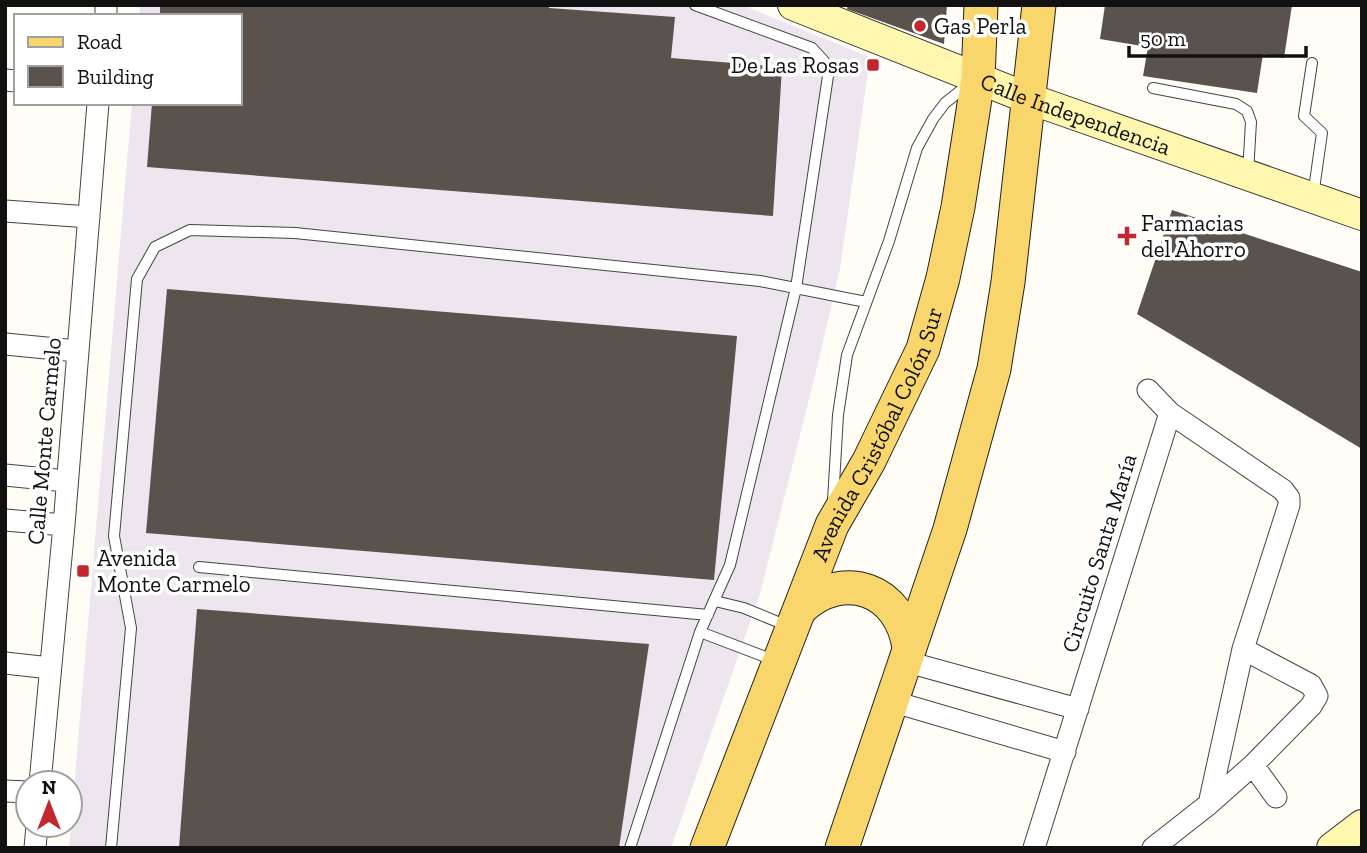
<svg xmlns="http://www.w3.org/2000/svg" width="1367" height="853" font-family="'Zilla Slab',serif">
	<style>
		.industrial { fill: #eee6ef }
		.building { fill: #5a524d }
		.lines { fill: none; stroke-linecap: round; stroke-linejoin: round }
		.lane-casing { stroke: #444; stroke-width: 12 }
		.street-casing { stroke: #444; stroke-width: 23 }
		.secondary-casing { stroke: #333; stroke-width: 32 }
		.primary-casing { stroke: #222; stroke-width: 35 }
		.lane { stroke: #fff; stroke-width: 10 }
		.street { stroke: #fff; stroke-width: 21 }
		.secondary { stroke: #fff6b0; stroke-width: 30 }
		.primary { stroke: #f9d66b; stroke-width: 33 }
		.poi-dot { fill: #c4262e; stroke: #fff; stroke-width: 2.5 }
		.labels { text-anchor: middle; stroke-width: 7; stroke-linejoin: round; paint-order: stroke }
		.poi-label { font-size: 23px; fill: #111; stroke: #fff; text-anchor: start }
		.street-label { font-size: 23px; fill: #111; stroke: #fff }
	</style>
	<rect width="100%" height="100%" fill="#fffdf5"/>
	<path class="industrial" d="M140 5H742L870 57 840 269 818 363 760 594 671 848H69L132 103H240V16H139Z"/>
	<path class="building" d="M160 5H549V8L675 17 671 58 782 67 773 216 147 167 152 103H240V16H160Z
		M848 5H947L944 44 847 9Z
		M1105 5H1292L1284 58 1263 54 1257 93 1143 76 1148 47 1100 39Z
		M1172 210 1362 272V449L1137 314Z
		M167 289 737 336 714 580 146 533Z
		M197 609 649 644 619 848H179Z"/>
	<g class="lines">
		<defs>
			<path id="lane" d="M1312 63 1304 116 1322 133 1313 196
				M1153 88 1236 104 1247 111 1251 122 1248 173
				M833 501 838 415 847 355 889 241 917 148 933 119 945 103 969 84
				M199 567 708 615
				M715 601 744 608 790 627
				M700 632 776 661
				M111 848 131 628 114 536 137 279 155 247 190 230 295 233 760 281 866 302
				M630 848 700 632 730 565 796 288 828 76 824 61 812 48 695 5"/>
			<path id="street" d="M106 16V5
				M5 80 16 81
				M5 211 89 217
				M5 344 77 351
				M1148 390 1170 413 1283 490 1289 498V505L1243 649 1209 804 1153 848
				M5 475 66 481
				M5 520 64 525
				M904 661 1078 709
				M5 663 50 668
				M891 701 1065 752
				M1253 765 1276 797
				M40 783 64 525 98 103
				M5 791 28 792
				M1209 804 1253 765 1311 706 1317 696 1311 685 1243 649
				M35 848 37 825
				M1034 848 1170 413"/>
			<g id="secondary">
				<path id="s1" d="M793 5 1030 99 1362 215"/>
				<path d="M1332 848 1362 825"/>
			</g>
			<g id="primary">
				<path d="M800 609C843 568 901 589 909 648"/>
				<path id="s2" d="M707 848 832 525 869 461 923 349 943 278 958 207 978 79 981 5"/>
				<path d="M842 848 950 529 994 369 1008 282 1039 5"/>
			</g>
		</defs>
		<use href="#lane" class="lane-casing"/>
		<use href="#street" class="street-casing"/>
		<use href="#secondary" class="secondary-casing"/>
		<use href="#primary" class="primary-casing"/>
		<use href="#lane" class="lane"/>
		<use href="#street" class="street"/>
		<use href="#secondary" class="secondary"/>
		<use href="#primary" class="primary"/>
	</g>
	<g class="poi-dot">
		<circle cx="920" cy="26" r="7"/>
		<rect x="866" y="58" width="14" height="14" rx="3.5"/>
		<path d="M1123.5 225.5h7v7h7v7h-7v7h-7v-7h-7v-7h7z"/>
		<rect x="76" y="564" width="14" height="14" rx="3.5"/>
	</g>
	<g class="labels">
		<g class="poi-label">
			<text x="934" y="34">Gas Perla</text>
			<text x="859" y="73" text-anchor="end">De Las Rosas</text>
			<text x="1141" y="231">Farmacias<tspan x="1141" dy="26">del Ahorro</tspan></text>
			<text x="97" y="566">Avenida<tspan x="97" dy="26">Monte Carmelo</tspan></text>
		</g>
		<g class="street-label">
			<text dy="8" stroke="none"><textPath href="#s1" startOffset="303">Calle Independencia</textPath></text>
			<text dy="8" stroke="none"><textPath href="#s2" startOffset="448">Avenida Cristóbal Colón Sur</textPath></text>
			<text transform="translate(44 441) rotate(-85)" y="8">Calle Monte Carmelo</text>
			<text transform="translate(1099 553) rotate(-73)" y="8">Circuito Santa María</text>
		</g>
	</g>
	<rect width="1367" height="853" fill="none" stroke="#111111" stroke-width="14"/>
	<rect x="14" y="14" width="228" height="91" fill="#ffffff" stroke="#a0a0a0" stroke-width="2"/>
	<rect x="28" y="37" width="35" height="10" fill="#f9d66b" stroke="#a0a0a0" stroke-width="2"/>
	<text x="77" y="49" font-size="21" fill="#111111">Road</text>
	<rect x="28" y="66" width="35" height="21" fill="#5a524d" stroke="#a0a0a0" stroke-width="2"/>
	<text x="77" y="84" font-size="21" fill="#111111">Building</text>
	<g transform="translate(49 804)"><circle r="33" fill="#ffffff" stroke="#a0a0a0" stroke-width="2"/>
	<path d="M0-5L12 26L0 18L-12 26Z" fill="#c4262e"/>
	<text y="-10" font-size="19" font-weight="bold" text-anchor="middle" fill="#111111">N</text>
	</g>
	<path d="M1129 46v10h177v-10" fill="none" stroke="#111111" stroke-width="3.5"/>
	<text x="1140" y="46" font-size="21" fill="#111111" stroke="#ffffff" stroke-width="5" paint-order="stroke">50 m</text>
</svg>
